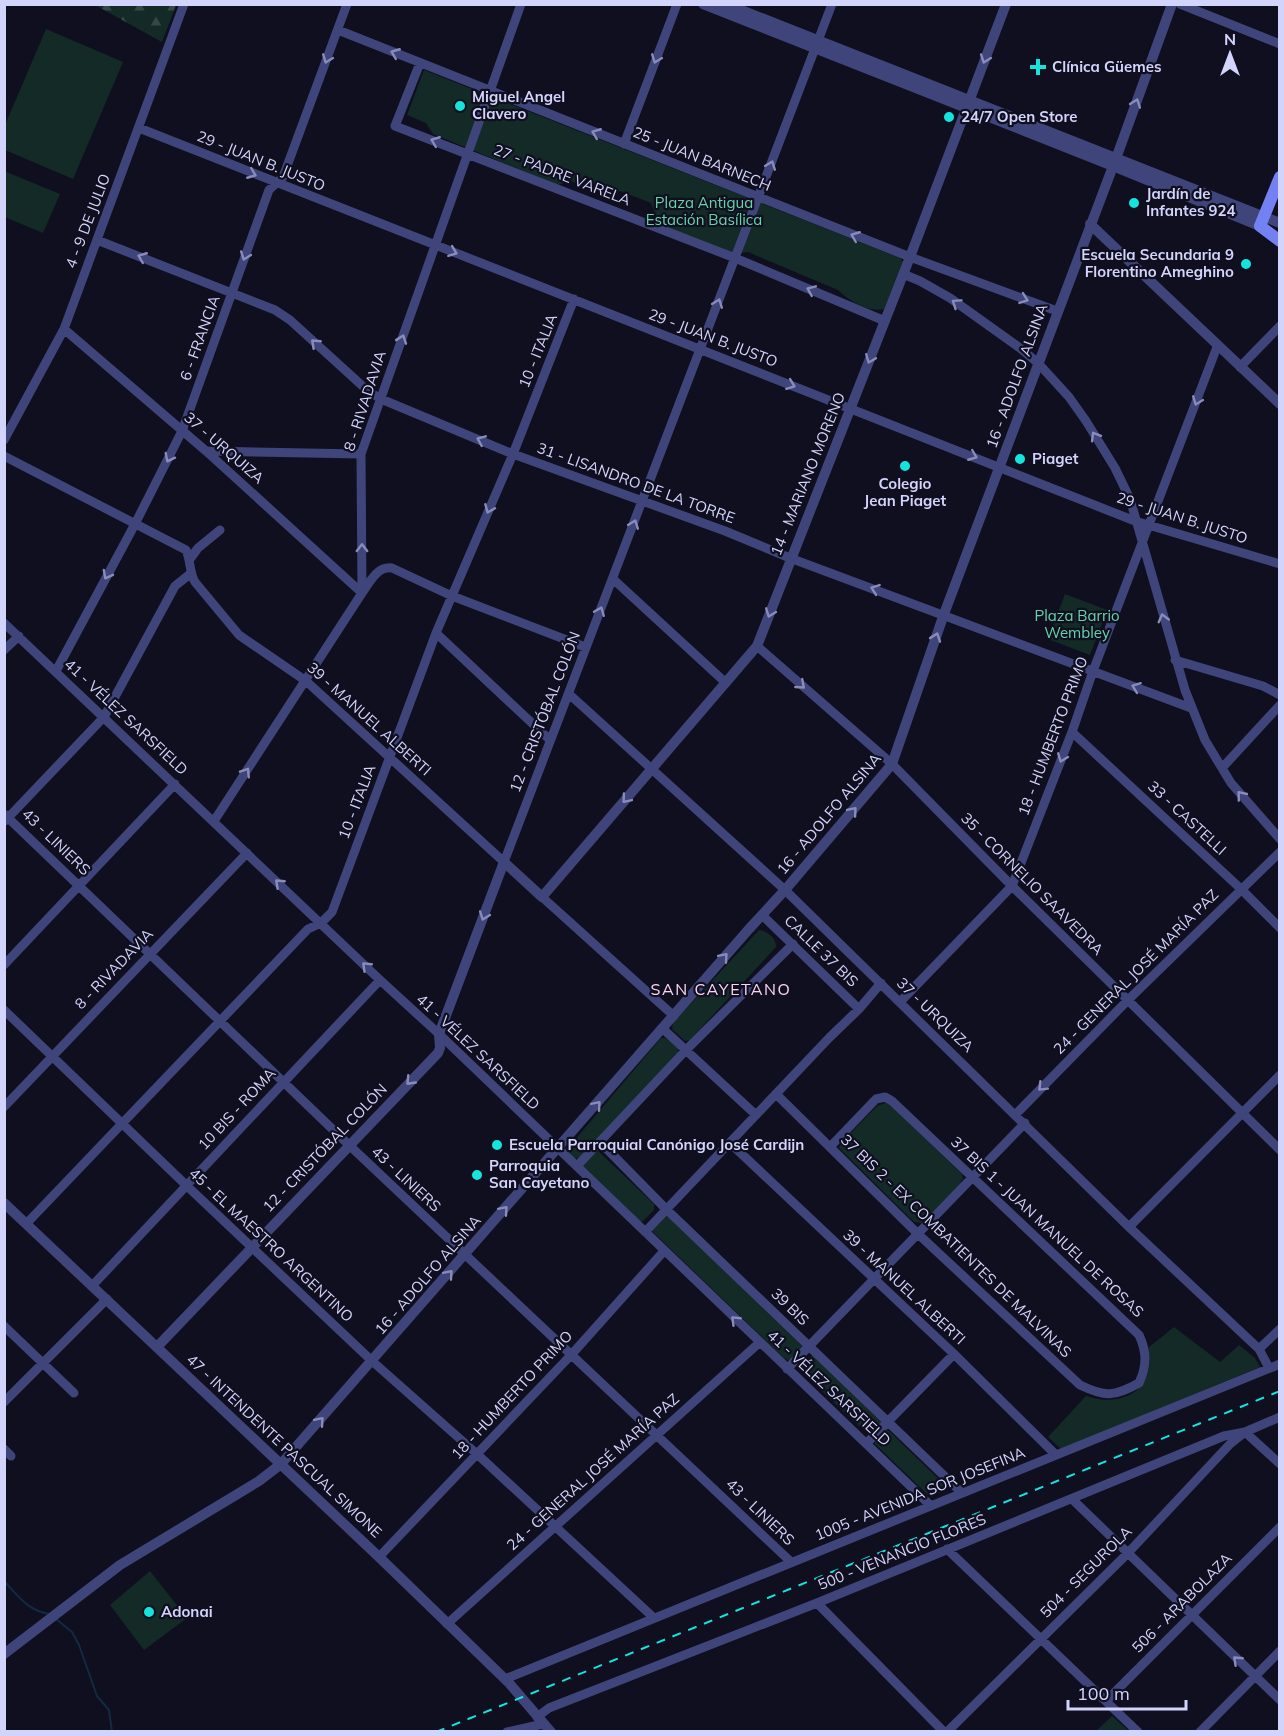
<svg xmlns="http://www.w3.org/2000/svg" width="1284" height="1736" font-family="Mulish,sans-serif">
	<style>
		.forest { fill: url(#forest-firs) }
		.park { fill: #132a26 }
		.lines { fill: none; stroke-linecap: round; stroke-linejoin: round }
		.stream { stroke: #122a42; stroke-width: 2 }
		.minor { stroke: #3f457b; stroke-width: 9 }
		.tertiary { stroke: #3f457b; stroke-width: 10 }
		.secondary { stroke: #7381f2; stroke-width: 12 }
		.rail { stroke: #15e4dc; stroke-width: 2; stroke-dasharray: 9 8; stroke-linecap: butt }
		.oneway { stroke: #898cbb }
		.poi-dot { fill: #15e4dc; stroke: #100f20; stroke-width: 2 }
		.labels { text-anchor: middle; stroke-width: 4.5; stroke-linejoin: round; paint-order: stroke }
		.poi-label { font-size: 15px; font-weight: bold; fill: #d3d4fb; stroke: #100f20; text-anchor: start }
		.street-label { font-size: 15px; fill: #d3d4fb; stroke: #100f20 }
		.park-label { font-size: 15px; fill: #66d4a9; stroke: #100f20 }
		.neighbourhood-label { font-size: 16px; letter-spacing: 1.5px; fill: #fbd4f2; stroke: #100f20 }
	</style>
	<defs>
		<pattern id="forest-firs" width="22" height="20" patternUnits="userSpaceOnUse" patternTransform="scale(1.5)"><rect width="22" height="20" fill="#132a26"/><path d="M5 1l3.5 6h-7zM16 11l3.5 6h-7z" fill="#344846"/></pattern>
	</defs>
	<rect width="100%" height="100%" fill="#100f20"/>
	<path class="forest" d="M95 5H176L162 42Z"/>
	<path class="park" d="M46 29 123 62 73 179 5 150V125Z
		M424 70 900 258 903 262 884 309C869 313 848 300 838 290L748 252 732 254 659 225 651 203 620 191 607 195 570 181 558 185 433 134 426 123 407 115Z
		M4 171 60 194 43 233 5 217Z
		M1065 594 1107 610 1090 655 1048 639Z
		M759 930C767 930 777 939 776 947L690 1040 685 1041 672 1029 673 1023Z
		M661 1038H665L678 1047V1053L579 1158H573L568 1151 569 1147Z
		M885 1103 889 1104 962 1174 963 1178 959 1185 922 1223 914 1222 839 1148 841 1143 877 1106Z
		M597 1150 654 1204V1210L643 1221 640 1222 583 1167V1164Z
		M666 1215 803 1347 790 1361 784 1358 652 1231V1230Z
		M1174 1327 1220 1362 1239 1345 1255 1358 1260 1367 1061 1449 1048 1437 1086 1396C1122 1408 1157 1390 1148 1348Z
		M813 1355 884 1421 869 1435 799 1370 800 1366Z
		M885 1430H888L946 1486V1490L934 1495H928L875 1444V1441Z
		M150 1571 187 1618 144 1650 110 1605Z
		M1112 1716 1129 1731H1096Z"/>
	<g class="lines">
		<path class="stream" d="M4 1581C18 1596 28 1611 50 1614
			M56 1619 72 1632 79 1645 97 1696 109 1710 112 1732"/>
		<path class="minor" d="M1180 4 1280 44
			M338 30 910 257 1057 311
			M420 63 395 126 735 258 885 321
			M139 128 1135 521 1280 564
			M624 144 677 4
			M97 240 275 310 290 320 368 391 381 399 513 454 725 531 790 558 1191 708
			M903 274 920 281 950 298 1020 348 1038 363 1069 397 1086 421 1115 468 1130 499 1185 690 1205 740 1231 783 1280 839
			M64 329 206 451 362 593C370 582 377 566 392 568L452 596 585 647
			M1240 367 1280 326
			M4 440 64 329 184 4
			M206 451 361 454
			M4 456 186 550C191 561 189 572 195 582L239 635 306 681 504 862 832 4
			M190 559 198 548 220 530
			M613 579 726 683
			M4 623 380 980 439 1034 930 1505
			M436 633 550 740
			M757 646 892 764 1012 886 1280 1150
			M4 650 19 636
			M1175 660 1263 686 1280 695
			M56 671 135 524 182 431 269 190 283 177 347 4
			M569 694 785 890 1129 1227 1259 1349 1269 1368
			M1072 732 1241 889 1280 928
			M1222 768 1280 705
			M4 814 349 1145 791 1562
			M5 821 104 717 175 586 190 574
			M214 821 362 593 361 454 521 4
			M542 897 674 1016
			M762 915 859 1009
			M4 965 175 784
			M901 1001 1012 886 1072 732 1093 671 1217 347
			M4 1010 187 1186 372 1361 477 1454 654 1618
			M662 1028 756 1115
			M776 1094 917 1233 1080 1385C1105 1397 1114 1397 1139 1383 1147 1366 1147 1352 1139 1335L892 1101 885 1097 876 1099 830 1147
			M4 1107 247 853
			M1016 1114 1127 1001 1280 852
			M600 1142 666 1209 961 1492
			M730 1143 954 1354 1056 1455
			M577 1166 686 1050 793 944
			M27 1223 308 929 321 923 332 912 436 633 513 454 574 299
			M1129 1227 1280 1075
			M645 1232 829 1038 859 1009 881 983
			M92 1286 380 980
			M4 1326 74 1393
			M1259 1349 1280 1329
			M787 1369 1025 1123
			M4 1402 107 1299
			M867 1443 954 1354
			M4 1449 11 1456
			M1072 1499 1280 1700
			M947 1549 1138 1732
			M379 1557 572 1354 664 1251
			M817 1603 944 1732
			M447 1624 759 1343
			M505 1679 1280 1364
			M1107 1700 1280 1527
			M537 1717 549 1708 817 1603 1224 1436 1245 1432 1280 1417
			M507 1732 543 1724
			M947 1732 1127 1554 1230 1444 1245 1432 1280 1464
			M1200 1732 1280 1651"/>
		<path class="tertiary" d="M703 4 1113 166 1260 226
			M726 4 1280 223
			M1090 224 1280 404
			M4 1203 379 1557 509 1683 551 1732
			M157 1347 438 1053 440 1048 439 1034 504 862 542 897 757 646 910 257 1006 4
			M4 1654 120 1565 259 1481 281 1464 749 929 785 890 892 764 944 614 1118 153 1172 4"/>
		<path class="secondary" d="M1280 177 1260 226 1280 241"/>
		<path class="rail" d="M436 1732 1280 1391"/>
	</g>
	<defs><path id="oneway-chevron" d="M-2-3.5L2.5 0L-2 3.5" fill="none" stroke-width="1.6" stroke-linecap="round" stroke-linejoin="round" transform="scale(1.5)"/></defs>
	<g class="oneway">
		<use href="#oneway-chevron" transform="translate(395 53) rotate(-158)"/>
		<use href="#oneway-chevron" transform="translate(327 59) rotate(111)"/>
		<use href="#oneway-chevron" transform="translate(656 59) rotate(111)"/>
		<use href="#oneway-chevron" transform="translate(985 59) rotate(110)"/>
		<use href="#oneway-chevron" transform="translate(1136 103) rotate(-70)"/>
		<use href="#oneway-chevron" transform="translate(596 133) rotate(-158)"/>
		<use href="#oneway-chevron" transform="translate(435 141) rotate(-158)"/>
		<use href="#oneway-chevron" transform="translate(771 165) rotate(-69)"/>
		<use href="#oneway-chevron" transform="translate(252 174) rotate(22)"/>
		<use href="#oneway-chevron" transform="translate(855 236) rotate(-158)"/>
		<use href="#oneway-chevron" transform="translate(453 252) rotate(21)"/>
		<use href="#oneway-chevron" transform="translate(245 256) rotate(110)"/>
		<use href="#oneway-chevron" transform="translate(142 257) rotate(-158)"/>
		<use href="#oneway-chevron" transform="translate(811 290) rotate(-157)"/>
		<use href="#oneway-chevron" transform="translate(1024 299) rotate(20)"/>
		<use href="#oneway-chevron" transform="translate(718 303) rotate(-69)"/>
		<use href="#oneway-chevron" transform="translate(956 303) rotate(-146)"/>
		<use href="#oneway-chevron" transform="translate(402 339) rotate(-71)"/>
		<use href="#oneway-chevron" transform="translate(315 343) rotate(-137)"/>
		<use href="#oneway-chevron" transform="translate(870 359) rotate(112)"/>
		<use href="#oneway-chevron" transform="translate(791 385) rotate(21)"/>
		<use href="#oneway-chevron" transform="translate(1197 401) rotate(111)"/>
		<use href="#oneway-chevron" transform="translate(1095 436) rotate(-121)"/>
		<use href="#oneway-chevron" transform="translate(481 440) rotate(-157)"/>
		<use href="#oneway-chevron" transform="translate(973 456) rotate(22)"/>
		<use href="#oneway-chevron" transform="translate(169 458) rotate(117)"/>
		<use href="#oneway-chevron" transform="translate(489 509) rotate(113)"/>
		<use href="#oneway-chevron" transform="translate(634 524) rotate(-69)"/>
		<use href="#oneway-chevron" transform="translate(362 548) rotate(-90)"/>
		<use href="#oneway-chevron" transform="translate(107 575) rotate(118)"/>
		<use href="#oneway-chevron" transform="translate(875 589) rotate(-160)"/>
		<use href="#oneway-chevron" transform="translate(600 611) rotate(-68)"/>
		<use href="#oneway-chevron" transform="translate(770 613) rotate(111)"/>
		<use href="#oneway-chevron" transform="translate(1163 618) rotate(-105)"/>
		<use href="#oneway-chevron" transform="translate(936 637) rotate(-71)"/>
		<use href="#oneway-chevron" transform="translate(801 685) rotate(41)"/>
		<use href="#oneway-chevron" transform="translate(1136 687) rotate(-159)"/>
		<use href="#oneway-chevron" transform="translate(1062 758) rotate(111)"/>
		<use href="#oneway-chevron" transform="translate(246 772) rotate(-57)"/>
		<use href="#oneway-chevron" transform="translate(1241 795) rotate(-129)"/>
		<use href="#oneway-chevron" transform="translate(626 799) rotate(130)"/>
		<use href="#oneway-chevron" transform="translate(853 811) rotate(-50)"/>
		<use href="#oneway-chevron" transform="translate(279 883) rotate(-137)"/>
		<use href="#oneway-chevron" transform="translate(484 916) rotate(110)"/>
		<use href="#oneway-chevron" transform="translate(724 957) rotate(-49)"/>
		<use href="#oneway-chevron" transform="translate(366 966) rotate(-136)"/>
		<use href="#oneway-chevron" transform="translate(410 1081) rotate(134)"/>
		<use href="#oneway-chevron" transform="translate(1042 1087) rotate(135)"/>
		<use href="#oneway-chevron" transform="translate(597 1105) rotate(-49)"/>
		<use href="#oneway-chevron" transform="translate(504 1210) rotate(-49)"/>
		<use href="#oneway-chevron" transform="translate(449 1274) rotate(-49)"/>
		<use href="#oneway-chevron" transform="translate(735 1320) rotate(-136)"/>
		<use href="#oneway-chevron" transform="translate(320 1421) rotate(-49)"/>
		<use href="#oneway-chevron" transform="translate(1237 1660) rotate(-137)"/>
	</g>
	<g class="poi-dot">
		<path d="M1035 58h6v6h6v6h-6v6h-6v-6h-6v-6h6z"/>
		<circle cx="460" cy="106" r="6"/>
		<circle cx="949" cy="117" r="6"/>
		<circle cx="1134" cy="203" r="6"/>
		<circle cx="1246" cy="264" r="6"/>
		<circle cx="1020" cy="459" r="6"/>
		<circle cx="905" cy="466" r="6"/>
		<circle cx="497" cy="1145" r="6"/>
		<circle cx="477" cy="1175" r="6"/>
		<circle cx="149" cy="1612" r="6"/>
	</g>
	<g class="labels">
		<g class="poi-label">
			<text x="1052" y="72">Clínica Güemes</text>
			<text x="472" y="102">Miguel Angel<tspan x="472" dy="17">Clavero</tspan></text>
			<text x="961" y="122">24/7 Open Store</text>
			<text x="1146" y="199">Jardín de<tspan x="1146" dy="17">Infantes 924</tspan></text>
			<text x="1234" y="260" text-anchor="end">Escuela Secundaria 9<tspan x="1234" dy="17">Florentino Ameghino</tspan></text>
			<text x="1032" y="464">Piaget</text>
			<text x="905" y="489" text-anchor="middle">Colegio<tspan x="905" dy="17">Jean Piaget</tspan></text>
			<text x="509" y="1150">Escuela Parroquial Canónigo José Cardijn</text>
			<text x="489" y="1171">Parroquia<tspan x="489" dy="17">San Cayetano</tspan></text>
			<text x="161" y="1617">Adonai</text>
		</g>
		<g class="street-label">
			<text transform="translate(702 159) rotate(22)" y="5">25 - JUAN BARNECH</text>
			<text transform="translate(261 161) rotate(22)" y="5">29 - JUAN B. JUSTO</text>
			<text transform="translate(562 175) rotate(21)" y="5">27 - PADRE VARELA</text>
			<text transform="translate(88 221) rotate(-69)" y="5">4 - 9 DE JULIO</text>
			<text transform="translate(200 338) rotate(-70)" y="5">6 - FRANCIA</text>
			<text transform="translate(713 338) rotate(21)" y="5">29 - JUAN B. JUSTO</text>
			<text transform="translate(538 351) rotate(-68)" y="5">10 - ITALIA</text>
			<text transform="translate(1017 376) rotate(-70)" y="5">16 - ADOLFO ALSINA</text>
			<text transform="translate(365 401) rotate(-72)" y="5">8 - RIVADAVIA</text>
			<text transform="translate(224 448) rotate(41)" y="5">37 - URQUIZA</text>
			<text transform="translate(808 474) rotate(-68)" y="5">14 - MARIANO MORENO</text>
			<text transform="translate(636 483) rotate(20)" y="5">31 - LISANDRO DE LA TORRE</text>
			<text transform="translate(1182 518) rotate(18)" y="5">29 - JUAN B. JUSTO</text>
			<text transform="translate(545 712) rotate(-69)" y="5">12 - CRISTÓBAL COLÓN</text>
			<text transform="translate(126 717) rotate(43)" y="5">41 - VÉLEZ SARSFIELD</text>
			<text transform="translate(369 719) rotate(42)" y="5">39 - MANUEL ALBERTI</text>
			<text transform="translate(1053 736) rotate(-69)" y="5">18 - HUMBERTO PRIMO</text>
			<text transform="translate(357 802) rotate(-69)" y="5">10 - ITALIA</text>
			<text transform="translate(829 814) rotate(-50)" y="5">16 - ADOLFO ALSINA</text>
			<text transform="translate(1187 818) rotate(43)" y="5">33 - CASTELLI</text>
			<text transform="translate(56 842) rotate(44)" y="5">43 - LINIERS</text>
			<text transform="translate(1032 884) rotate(45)" y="5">35 - CORNELIO SAAVEDRA</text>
			<text transform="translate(821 951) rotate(44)" y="5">CALLE 37 BIS</text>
			<text transform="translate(114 969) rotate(-46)" y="5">8 - RIVADAVIA</text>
			<text transform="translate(1136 972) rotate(-45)" y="5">24 - GENERAL JOSÉ MARÍA PAZ</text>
			<text transform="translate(935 1015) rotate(44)" y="5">37 - URQUIZA</text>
			<text transform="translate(478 1052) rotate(43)" y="5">41 - VÉLEZ SARSFIELD</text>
			<text transform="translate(237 1109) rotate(-47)" y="5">10 BIS - ROMA</text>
			<text transform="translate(325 1148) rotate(-46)" y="5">12 - CRISTÓBAL COLÓN</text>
			<text transform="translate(406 1179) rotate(43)" y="5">43 - LINIERS</text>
			<text transform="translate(1047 1227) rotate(43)" y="5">37 BIS 1 - JUAN MANUEL DE ROSAS</text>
			<text transform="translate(271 1245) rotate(43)" y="5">45 - EL MAESTRO ARGENTINO</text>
			<text transform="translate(956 1246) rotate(44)" y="5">37 BIS 2 - EX COMBATIENTES DE MALVINAS</text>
			<text transform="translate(428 1275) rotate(-49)" y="5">16 - ADOLFO ALSINA</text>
			<text transform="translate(904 1287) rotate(43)" y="5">39 - MANUEL ALBERTI</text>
			<text transform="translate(790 1307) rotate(44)" y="5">39 BIS</text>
			<text transform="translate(829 1388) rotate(43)" y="5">41 - VÉLEZ SARSFIELD</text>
			<text transform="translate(512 1395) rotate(-47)" y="5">18 - HUMBERTO PRIMO</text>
			<text transform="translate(284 1446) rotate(43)" y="5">47 - INTENDENTE PASCUAL SIMONE</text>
			<text transform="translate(593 1472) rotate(-42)" y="5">24 - GENERAL JOSÉ MARÍA PAZ</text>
			<text transform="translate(920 1494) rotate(-22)" y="5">1005 - AVENIDA SOR JOSEFINA</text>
			<text transform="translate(760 1512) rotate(44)" y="5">43 - LINIERS</text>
			<text transform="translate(902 1552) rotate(-22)" y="5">500 - VENANCIO FLORES</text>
			<text transform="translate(1086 1572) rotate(-45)" y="5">504 - SEGUROLA</text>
			<text transform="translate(1182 1603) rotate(-45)" y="5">506 - ARABOLAZA</text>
		</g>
		<g class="park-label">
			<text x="704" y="208">Plaza Antigua<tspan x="704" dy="17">Estación Basílica</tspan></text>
			<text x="1077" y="621">Plaza Barrio<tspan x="1077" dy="17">Wembley</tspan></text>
		</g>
		<g class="neighbourhood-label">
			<text x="721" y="995">SAN CAYETANO</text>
		</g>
	</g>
	<rect width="1284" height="1736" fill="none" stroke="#d3d4fb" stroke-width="12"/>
	<g transform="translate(1230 54)" stroke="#100f20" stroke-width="4.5" paint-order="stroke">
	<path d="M0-4.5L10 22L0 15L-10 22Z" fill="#d3d4fb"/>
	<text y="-9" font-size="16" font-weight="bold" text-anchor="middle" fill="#d3d4fb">N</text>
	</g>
	<path d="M1068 1700v9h118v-9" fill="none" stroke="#d3d4fb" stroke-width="3"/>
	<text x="1077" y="1700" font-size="18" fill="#d3d4fb" stroke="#100f20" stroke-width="4.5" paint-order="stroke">100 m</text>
</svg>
